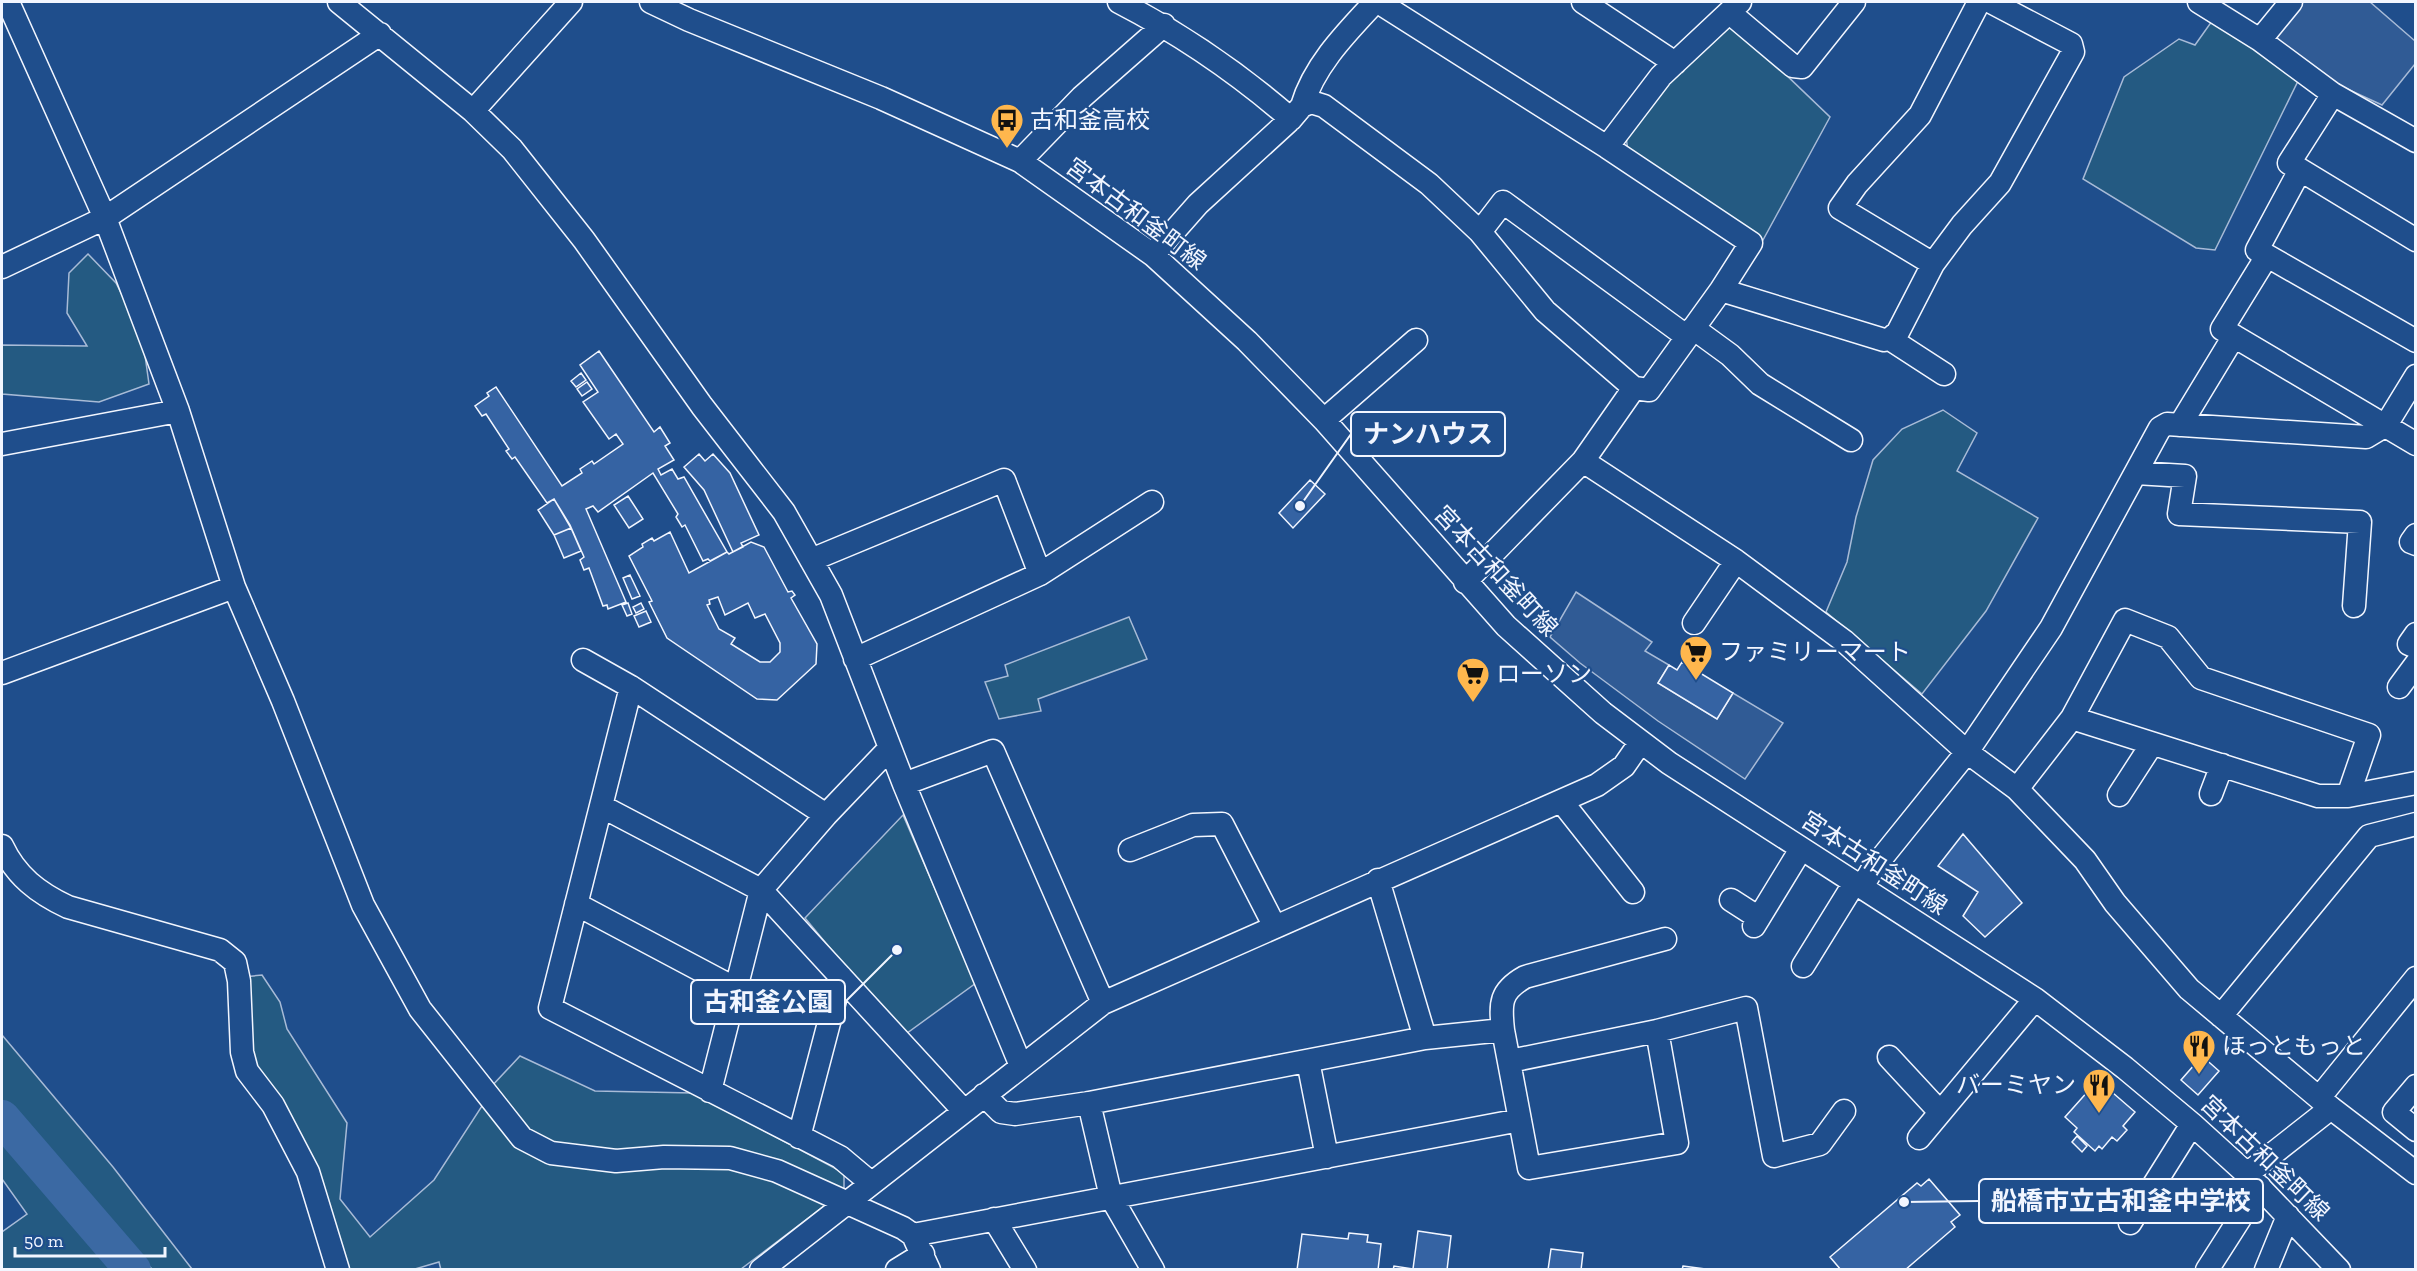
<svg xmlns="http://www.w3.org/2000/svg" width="2417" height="1271" font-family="'Zilla Slab','Noto Sans JP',serif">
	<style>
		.green { fill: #245a82; stroke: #a8bbd7; stroke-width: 1.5 }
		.parking { fill: #305b95; stroke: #a8bbd7; stroke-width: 1.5 }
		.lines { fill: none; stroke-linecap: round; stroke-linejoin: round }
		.river { stroke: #3b69a3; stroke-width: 36 }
		.building { fill: #3563a3; stroke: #f2f6ff; stroke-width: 1.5; fill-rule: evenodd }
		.minor-casing { stroke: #f2f6ff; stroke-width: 25 }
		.minor { stroke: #1f4e8c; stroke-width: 22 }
		.labels { text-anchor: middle; stroke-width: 4.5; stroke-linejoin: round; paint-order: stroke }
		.poi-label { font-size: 24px; fill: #f2f6ff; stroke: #1f4e8c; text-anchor: start }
		.street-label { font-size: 24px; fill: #f2f6ff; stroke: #1f4e8c }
		.leader { fill: none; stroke: #f2f6ff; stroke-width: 2 }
		.callout-dot { fill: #f2f6ff; stroke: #1f4e8c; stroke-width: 2 }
		.callout { fill: #1f4e8c; stroke: #f2f6ff; stroke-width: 2 }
		.callout-label { font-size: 26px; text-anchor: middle; font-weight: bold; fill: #f2f6ff }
	</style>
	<rect width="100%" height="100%" fill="#1f4e8c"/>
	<path class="green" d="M2212 21 2299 79 2215 250 2196 248 2083 179 2124 77 2179 39 2195 45Z
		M1733 24 1830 117 1763 240 1628 152 1626 136 1669 81Z
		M88 254 116 283 142 334 149 384 99 402 2 394V345L87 346 67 313 69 273Z
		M1943 410 1977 433 1957 471 2038 518 1986 611 1922 694 1826 612 1847 562 1856 517 1873 460 1902 429Z
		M1129 617 1147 659 1038 699 1041 711 999 719 985 682 1008 676 1005 665Z
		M903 815 976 983 903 1036 805 918Z
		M262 975 280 1002 287 1029 347 1123 340 1199 370 1237 434 1180 484 1103 490 1088 520 1056 595 1091 693 1093 844 1173V1191L741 1269 441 1270 439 1262 415 1269H349L313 1168 250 1068 243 977Z
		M2 1035 113 1167 192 1269H152L82 1201 2 1108Z
		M2 1136 71 1207 123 1269H2V1232L27 1214 2 1179Z"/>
	<path class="parking" d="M2303 2H2370L2415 41V64L2382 105 2332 82 2272 40Z
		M1576 592 1652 642 1645 651 1669 665 1658 683 1717 719 1733 693 1783 723 1745 779 1658 721 1580 663 1550 637Z"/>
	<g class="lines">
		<path class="river" d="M2 1118 133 1270"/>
	</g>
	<path class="building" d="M599 351 654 432 660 427 670 443 665 446 674 460 658 469 661 475 672 469 678 479 684 477 727 552 710 561 708 559 703 561 685 525 682 527 676 517 678 514 653 473 598 512 593 506 586 509 626 602 608 609 607 605 603 606 589 568 584 570 580 560 584 557 570 525 554 499 547 503 515 457 512 459 506 451 509 449 486 414 482 416 475 406 489 396 487 393 496 387 562 486 582 473 580 469 592 461 594 464 623 444 616 434 609 439 583 402 598 392 580 365Z
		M581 373 586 380 576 387 571 381Z
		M587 382 592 389 582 396 577 389Z
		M699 454 705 461 713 454 730 473 759 535 741 543 743 547 733 552 704 490 684 467Z
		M1310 480 1325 494 1293 528 1279 513Z
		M628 496 643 519 629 528 614 505Z
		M554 499 571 528 554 535 538 510Z
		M571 528 581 551 564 558 554 535Z
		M670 532 689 573 727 552 729 554 751 542 764 547 788 592 792 591 795 595 791 598 817 644 816 664 777 700 757 699 667 638 649 602 652 601 629 556 643 547 642 544 652 538 654 541ZM718 597 725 615 748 603 755 618 765 614 780 643V652L770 662H760L731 644 735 638 719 629 707 605 710 604 709 600Z
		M630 575 640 596 632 599 623 578Z
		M628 603 632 614 627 616 622 605Z
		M641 603 644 609 636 613 633 607Z
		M646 611 651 622 639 627 634 616Z
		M1682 662 1733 693 1717 719 1658 683 1669 665 1677 670Z
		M1963 834 2022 903 1985 937 1963 916 1978 892 1938 866Z
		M2202 1056 2219 1071 2198 1095 2181 1080Z
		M2098 1080 2135 1112 2123 1126 2127 1130 2117 1141 2112 1137 2102 1149 2099 1146 2095 1151 2074 1132 2077 1128 2065 1117Z
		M2077 1136 2087 1146 2082 1152 2072 1142Z
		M1929 1179 1960 1215 1951 1222 1955 1227 1905 1270H1841L1830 1257 1917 1183 1921 1186Z
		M1418 1231 1451 1236 1447 1270H1393L1394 1266 1413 1269Z
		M1349 1233 1368 1235 1367 1242 1381 1244 1378 1270H1297L1302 1234 1348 1239Z
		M1551 1249 1583 1253 1581 1270H1548Z
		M1683 1266 1713 1270H1682Z"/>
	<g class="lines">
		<defs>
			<path id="minor" d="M8 2 105 218 178 411 234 587 283 701 363 905 420 1009 522 1138 551 1153 616 1161 664 1157 730 1158 777 1171 903 1228 913 1235 929 1270
				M339 2 473 111 512 149 584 240 702 406 784 512 831 595 904 784 1021 1066
				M651 2 689 20 881 98 1020 161 1153 255 1247 341 1324 420 1506 626 1603 713 1669 763 2035 999 2125 1068 2192 1124 2247 1174 2339 1270
				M1119 2C1181 34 1238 73 1291 119
				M1378 2 1607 147 1751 243 1721 290 1649 390 1634 388 1583 461 1465 582
				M1583 2 1675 63
				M2199 2 2260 40 2333 94 2416 141
				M1730 13 1793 66 1802 67 1854 2
				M2260 40 2291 2
				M2333 94 2289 163 2416 240
				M1302 106C1314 65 1347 32 1375 2
				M473 111 571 2
				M1607 147 1661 76 1740 2
				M1020 161 1082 97 1164 25
				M2300 170 2257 250 2416 341
				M1480 232 1503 202 1686 336
				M1153 255 1198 204 1291 119 1302 106 1311 102 1324 106 1429 184 1480 232 1545 311 1634 388
				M2267 256 2222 329 2416 444
				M1933 264 1840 208 1857 184 1920 115 1979 2
				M2 267 105 218 380 34
				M1721 290 1884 340 1890 339 1898 332 1933 264 1962 225 2000 183 2073 52 2071 44 1991 2
				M1693 328 1730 355 1760 384 1851 440
				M1890 339 1944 374
				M1324 420 1416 340
				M2180 425 2234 336
				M2 444 178 411
				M1583 461 1736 561 1844 641 1967 752 2017 789 2085 860 2115 903 2189 989 2331 1108 2416 1173
				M2136 473 2185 476 2179 514 2360 522 2354 606
				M2416 535 2411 542 2416 544
				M811 560 1004 480 1040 574
				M1694 623 1736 561
				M2416 634 2409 644 2416 647
				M855 659 1040 574 1152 502
				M583 660 631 687 826 815
				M2 673 234 587
				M631 687 550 1008 840 1157 871 1183
				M2399 687 2416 664
				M2072 718 2318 796H2348L2416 783
				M904 784 993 751 1103 1003
				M2017 789 2072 718 2125 620 2168 637 2201 678 2369 735 2348 796
				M2211 794 2222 765
				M2119 795 2152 744
				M1562 802 1633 892
				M601 806 761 890 964 1111
				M2 846C16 876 38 893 68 907L220 950 235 962 239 981 242 1052 247 1071 273 1105 308 1172 338 1270
				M1130 850 1193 825 1222 824 1275 927
				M1378 880 1425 1038
				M1862 887 1872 870 1967 752 2051 628 2160 428 2167 424 2366 437 2386 425 2416 376
				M1731 900 1759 918
				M576 904 736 989
				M1754 926 1801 849
				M1803 966 1855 882
				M2221 1016 2369 836 2416 824
				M1503 1030C1500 1003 1500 991 1525 977L1665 939
				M1889 1057 1940 1112
				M1308 1061 1327 1157
				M1510 1061 1657 1031 1746 1008 1774 1156 1820 1144 1844 1111
				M2416 1086 2394 1112 2416 1130
				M710 1091 761 890 826 815 890 748
				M984 1095 1001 1112 1015 1114 1089 1103 1425 1038 1503 1030 1529 1168 1677 1143 1657 1031
				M2319 1098 2416 978
				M1089 1103 1111 1197 1153 1270
				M799 1137 841 977
				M1919 1138 2035 999
				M2247 1174 2331 1108
				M994 1219 1025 1270
				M2130 1223 2192 1124
				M913 1235 1520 1120
				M761 1270 1103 1003 1597 785 1624 766 1640 743
				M897 1270 923 1254
				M2207 1270 2260 1187
				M2266 1270 2288 1216"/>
		</defs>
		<use href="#minor" class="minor-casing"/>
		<use href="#minor" class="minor"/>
	</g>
	<defs>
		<symbol id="bus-pin" viewBox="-11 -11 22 30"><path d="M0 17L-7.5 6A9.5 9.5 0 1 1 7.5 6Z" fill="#ffb74d" stroke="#1f4e8c"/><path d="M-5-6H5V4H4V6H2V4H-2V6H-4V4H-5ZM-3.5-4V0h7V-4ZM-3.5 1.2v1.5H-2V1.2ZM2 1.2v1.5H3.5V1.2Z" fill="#111"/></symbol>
		<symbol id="supermarket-pin" viewBox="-11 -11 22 30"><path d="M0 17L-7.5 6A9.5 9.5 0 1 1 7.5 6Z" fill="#ffb74d" stroke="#1f4e8c"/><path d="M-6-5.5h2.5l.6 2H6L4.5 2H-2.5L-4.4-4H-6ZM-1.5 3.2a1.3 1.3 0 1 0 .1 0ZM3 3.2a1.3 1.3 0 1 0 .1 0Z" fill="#111"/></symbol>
		<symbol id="restaurant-pin" viewBox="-11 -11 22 30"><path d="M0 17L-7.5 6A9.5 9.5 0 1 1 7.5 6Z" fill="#ffb74d" stroke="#1f4e8c"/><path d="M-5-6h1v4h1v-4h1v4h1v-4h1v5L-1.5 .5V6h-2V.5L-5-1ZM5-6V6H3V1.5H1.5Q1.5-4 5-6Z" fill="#111"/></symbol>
	</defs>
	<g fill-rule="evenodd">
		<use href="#bus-pin" x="988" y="101" width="38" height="52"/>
		<use href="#supermarket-pin" x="1677" y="633" width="38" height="52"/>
		<use href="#supermarket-pin" x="1454" y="655" width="38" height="52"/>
		<use href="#restaurant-pin" x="2180" y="1027" width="38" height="52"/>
		<use href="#restaurant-pin" x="2080" y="1066" width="38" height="52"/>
	</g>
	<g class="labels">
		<g class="poi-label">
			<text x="1030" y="128">古和釜高校</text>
			<text x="1719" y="660">ファミリーマート</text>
			<text x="1496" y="682">ローソン</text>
			<text x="2222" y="1054">ほっともっと</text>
			<text x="2076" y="1093" text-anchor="end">バーミヤン</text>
		</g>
		<g class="street-label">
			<text transform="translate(1136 214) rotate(37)" y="8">宮本古和釜町線</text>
			<text transform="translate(1496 571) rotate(47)" y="8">宮本古和釜町線</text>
			<text transform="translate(1874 863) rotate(33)" y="8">宮本古和釜町線</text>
			<text transform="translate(2265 1158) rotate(44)" y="8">宮本古和釜町線</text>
		</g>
	</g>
	<path class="leader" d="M1300 506L1351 434M897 950L845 1002M1904 1202L1979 1201"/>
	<g class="callout-dot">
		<circle cx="1300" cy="506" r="6"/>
		<circle cx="897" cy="950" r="6"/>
		<circle cx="1904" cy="1202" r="6"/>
	</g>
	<g class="callout">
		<rect x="1351" y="412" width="154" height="44" rx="6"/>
		<rect x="691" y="980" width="154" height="44" rx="6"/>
		<rect x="1979" y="1179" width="284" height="44" rx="6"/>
	</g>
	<g class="callout-label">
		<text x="1428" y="443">ナンハウス</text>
		<text x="768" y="1011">古和釜公園</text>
		<text x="2121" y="1210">船橋市立古和釜中学校</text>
	</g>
	<rect width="2417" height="1271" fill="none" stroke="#f2f6ff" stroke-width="6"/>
	<path d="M15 1247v9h150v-9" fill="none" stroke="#f2f6ff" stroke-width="3"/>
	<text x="24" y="1247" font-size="18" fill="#f2f6ff" stroke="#1f4e8c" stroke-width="4.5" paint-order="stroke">50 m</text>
</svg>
